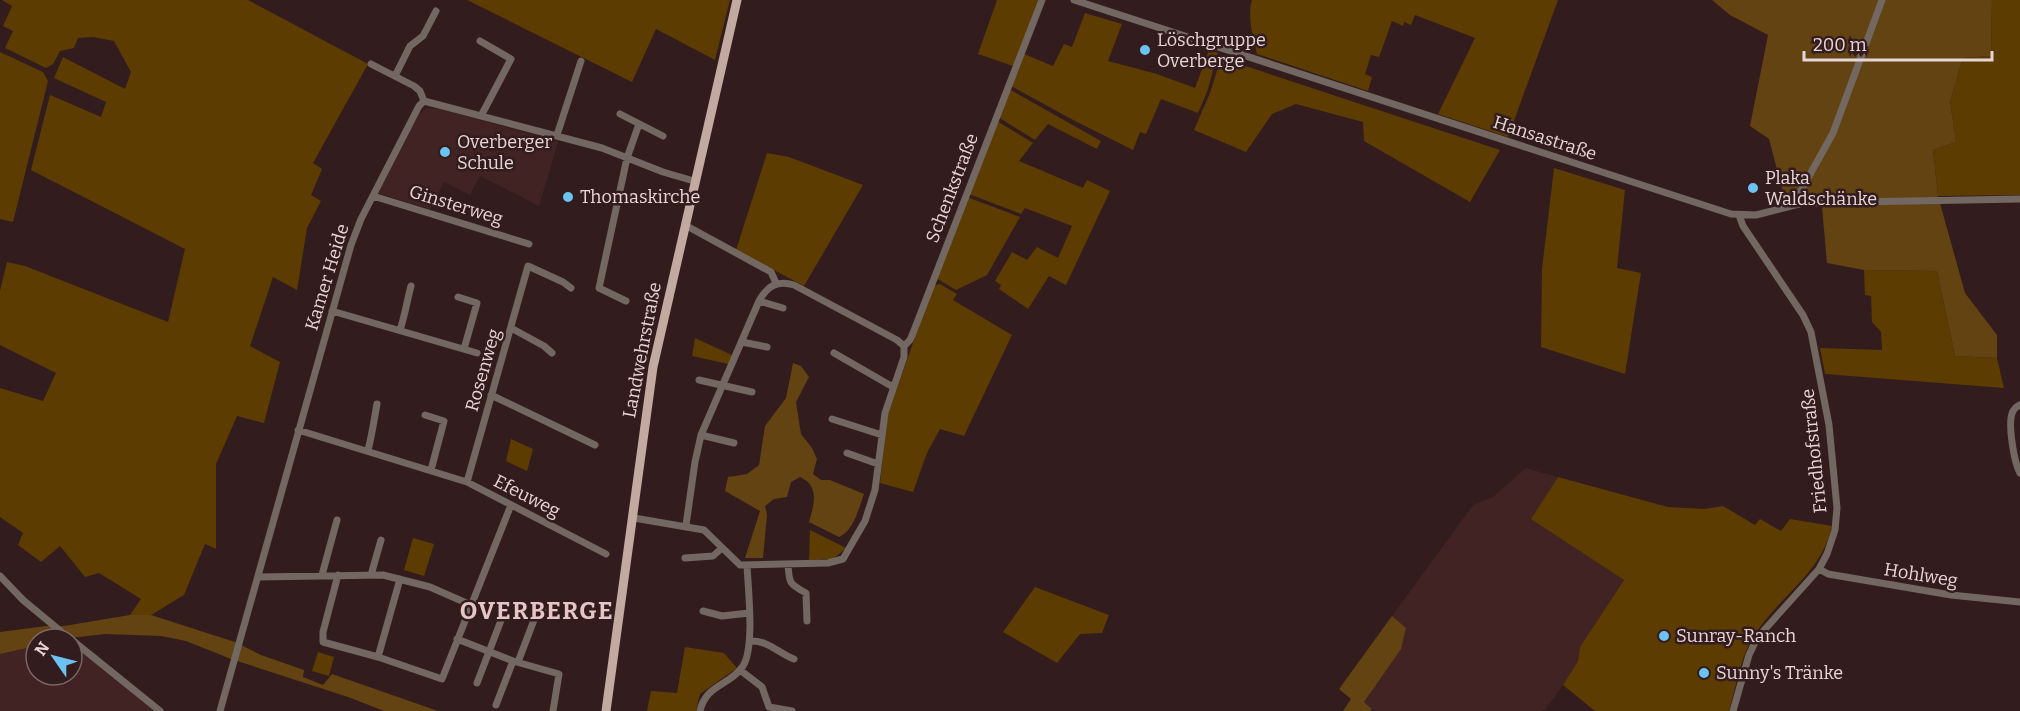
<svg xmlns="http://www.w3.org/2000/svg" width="2020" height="711" font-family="Bitter,serif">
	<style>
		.built { fill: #412324 }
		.green { fill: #5d3c01 }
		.forest { fill: #634311 }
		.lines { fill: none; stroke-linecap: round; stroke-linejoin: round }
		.minor { stroke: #726761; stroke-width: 7 }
		.major { stroke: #c2aaa0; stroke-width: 9 }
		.poi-dot { fill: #6cc3f2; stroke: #331c1d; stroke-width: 2 }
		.labels { text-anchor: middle; stroke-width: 5; stroke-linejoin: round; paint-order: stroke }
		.poi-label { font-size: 18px; fill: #e7d6d7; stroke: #331c1d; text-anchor: start }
		.street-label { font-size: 18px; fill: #e7d6d7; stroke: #331c1d }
		.district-label { font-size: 24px; font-weight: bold; letter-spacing: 1.5px; fill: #e5c5c5; stroke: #331c1d }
	</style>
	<rect width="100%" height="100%" fill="#331c1d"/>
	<path class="built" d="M427 108 440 109 558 142 539 206 480 176 470 195 444 182 430 209 378 193 418 115Z
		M1526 468 1558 477 1532 519 1624 580 1580 647 1578 661 1563 685 1546 709 1541 711H1375L1364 702 1401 648 1406 628 1392 616 1473 505 1493 497Z
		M72 644 157 711H0V654L36 646V675H72Z"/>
	<path class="green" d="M2 0H248L368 64 313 163 322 169 311 195 321 201 307 228 297 290 273 277 250 346 280 362 264 423 237 416 216 464V549L205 544 184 595 151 615H130L141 599 99 573 85 577 60 546 41 562 18 545 23 533 0 517V388L43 401 56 373 0 345V291L7 262 25 266 168 322 185 249 31 170 50 95 101 117 106 102 54 78 63 57 125 89 131 72 114 41 93 37 78 38 74 48 60 51 53 64 46 68 5 48 13 31 3 26 12 6Z
		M467 0H730L715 60 656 29 632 82Z
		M997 0H1041L1013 66 978 54Z
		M1252 0H1558L1508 137 1438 114 1475 38 1415 15 1411 25 1404 22 1403 26 1392 21 1379 57 1371 55 1365 74 1372 77 1368 91 1257 54C1253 37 1247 17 1252 0Z
		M1992 0H2020V195L1938 196 1933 150 1956 142 1950 101 1963 58 1991 56Z
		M1085 13 1122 24 1108 61 1157 74 1195 88 1209 50 1218 53 1207 92 1198 113 1161 99 1146 134 1140 132 1133 150 1075 121 1011 86 1024 54 1053 66 1064 44 1072 47Z
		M0 52 43 72 48 81 13 222 0 219Z
		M1221 58 1500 150 1470 202 1364 141 1363 122 1296 104 1272 114 1246 152 1194 130 1210 93Z
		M1009 89 1101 141 1097 149 1048 124 1035 140 998 117Z
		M997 121 1033 143 1019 161 1083 188 1087 180 1110 191 1066 285 1049 276 1028 309 999 289 1001 285 995 281 1012 252 1027 260 1037 247 1058 258 1072 226 1025 208 1021 214 969 194Z
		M767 153 789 157 863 185 804 286 736 250Z
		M1554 168 1625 190 1617 268 1641 273 1625 374 1541 347 1542 269Z
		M967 197 1020 217 987 275 956 290 936 278Z
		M1864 270 1937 271 1955 356 1997 358 2004 388 1825 374 1820 348 1882 350 1881 332 1872 322 1871 296 1865 295Z
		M940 284 957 294 953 300 1012 335 964 436 940 429 927 453 913 492 880 483 887 417 933 286Z
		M695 338 732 355 728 364 692 356Z
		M511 439 533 449 527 471 506 461Z
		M1558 477 1668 507 1704 509 1723 506 1755 525 1760 519 1781 531 1790 519 1832 526C1821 576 1775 598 1751 641 1741 658 1735 691 1729 711H1595L1563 685 1578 661 1580 647 1624 580 1531 519Z
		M810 530 846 548 833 559 809 560Z
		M413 538 434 544 424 576 404 570Z
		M1035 587 1109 615 1102 633 1080 634 1057 663 1003 632Z
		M685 647 724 653 737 668 700 694 696 711H647L651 691 677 693Z
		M318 652 334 657 329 676 312 671Z"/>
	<path class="forest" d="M1712 0H1992L1991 56 1963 58 1950 101 1956 142 1933 150 1938 196 1965 293 1997 335V358L1955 356 1937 271 1864 270 1827 263 1821 196H1784L1769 139 1750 126 1768 35 1730 15Z
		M793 363 801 366 809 377 796 402 801 434 812 448 817 459 813 474 821 480H830L864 494C859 507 854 531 839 537L809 522C814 504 820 486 800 477L791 482 787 497 774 499 765 506 767 515 763 558H745L760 511 725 491 728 477 747 474 759 465 765 426 786 398Z
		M130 615H151L235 642 261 655 304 670 303 677 323 685 332 674 438 711H384L348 697 231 659 186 641 161 636 105 634 61 639H36V646L0 654V632L46 626H64Z
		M1392 616 1406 628 1401 649 1364 702 1372 709 1370 711H1343L1351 699 1339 689Z"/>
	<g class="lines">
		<path class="minor" d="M1074 0 1731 214 1756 215 1803 203 2020 199
			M480 41 511 59 481 116
			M371 64 414 86 420 91 424 101
			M395 76 410 46 423 36 436 11
			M424 101 602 148 663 172 694 181
			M620 114 663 136
			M557 135 581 61
			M373 196 529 244
			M1793 205 1833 133 1882 0
			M685 225 771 272 776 283
			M458 297 477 303 464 349
			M626 301 599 288 627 158 639 124
			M759 301 783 308
			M332 311 477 353
			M511 328 544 346 552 353
			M400 330C405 315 407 301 411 286
			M742 342 767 347
			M834 353 893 387
			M699 380 752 392
			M491 395 595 445
			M2020 405C2016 407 2015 407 2013 411 2007 422 2014 462 2020 473
			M425 415 444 421 431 470
			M832 419 882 435
			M298 430 467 482 606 554
			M701 435 734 443
			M368 450C372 435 374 420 377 404
			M847 453 878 464
			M467 482 528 266 563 282 571 288
			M634 518 704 530 740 565 828 563 843 559 865 521 875 490 885 413 904 357V346L910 340 913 333 1042 0
			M686 525 695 462 701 435 759 301C767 286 777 280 794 285L897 340 904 346
			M685 558 713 556 722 548
			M788 564C789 583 789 584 806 593L807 621
			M1819 569 1828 574 1951 595 2020 602
			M322 575 337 520
			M338 575 323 632V642L378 657 442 679 511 505
			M371 575 381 540
			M0 576 23 600 70 639
			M258 577 383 575 430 587 471 605
			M703 611 722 616 749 613
			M457 639 513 661 559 674 553 711
			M72 640 160 711
			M750 641C768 640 778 653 794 659
			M378 657 400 579
			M518 662 534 620 543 611
			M740 670 762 687 769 707 792 711
			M477 683 505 610
			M496 705 513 661
			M220 711 351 245 361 219 419 106 424 101
			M700 711C706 684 730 686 743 666 755 647 748 589 747 565
			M1733 711 1749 655 1757 638 1819 569 1827 554 1835 530 1837 508 1829 425 1811 332 1803 315 1743 226 1739 215"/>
		<path class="major" d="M606 711 653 367 737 0"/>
	</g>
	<g class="poi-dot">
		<circle cx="1145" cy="50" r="6"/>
		<circle cx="445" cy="152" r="6"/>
		<circle cx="1753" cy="188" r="6"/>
		<circle cx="568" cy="197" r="6"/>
		<circle cx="1664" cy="636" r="6"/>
		<circle cx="1704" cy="673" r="6"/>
	</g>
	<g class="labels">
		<g class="poi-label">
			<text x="1157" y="46">Löschgruppe<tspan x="1157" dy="21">Overberge</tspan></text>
			<text x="457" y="148">Overberger<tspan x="457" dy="21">Schule</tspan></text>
			<text x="1765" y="184">Plaka<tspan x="1765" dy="21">Waldschänke</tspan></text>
			<text x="580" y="203">Thomaskirche</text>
			<text x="1676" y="642">Sunray-Ranch</text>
			<text x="1716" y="679">Sunny's Tränke</text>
		</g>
		<g class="street-label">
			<text transform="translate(1545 138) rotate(18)" y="6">Hansastraße</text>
			<text transform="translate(952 188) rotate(-69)" y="6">Schenkstraße</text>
			<text transform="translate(456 205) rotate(17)" y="6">Ginsterweg</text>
			<text transform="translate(327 277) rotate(-73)" y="6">Kamer Heide</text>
			<text transform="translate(642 350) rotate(-79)" y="6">Landwehrstraße</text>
			<text transform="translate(483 370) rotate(-74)" y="6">Rosenweg</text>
			<text transform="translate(1814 451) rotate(-96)" y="6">Friedhofstraße</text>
			<text transform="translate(527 496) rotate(27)" y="6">Efeuweg</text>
			<text transform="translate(1921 575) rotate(9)" y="6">Hohlweg</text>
		</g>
		<g class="district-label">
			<text x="537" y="619">OVERBERGE</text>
		</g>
	</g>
	<g transform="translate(54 657) rotate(305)"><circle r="28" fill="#331c1d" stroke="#7b6667" stroke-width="1.5"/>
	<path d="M0-4.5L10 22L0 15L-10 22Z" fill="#6cc3f2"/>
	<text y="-9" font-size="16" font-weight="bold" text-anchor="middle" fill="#e7d6d7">N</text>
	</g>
	<path d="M1804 51v9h188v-9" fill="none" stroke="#e7d6d7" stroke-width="3"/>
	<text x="1813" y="51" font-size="18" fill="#e7d6d7" stroke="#331c1d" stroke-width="4.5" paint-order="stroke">200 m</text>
</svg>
